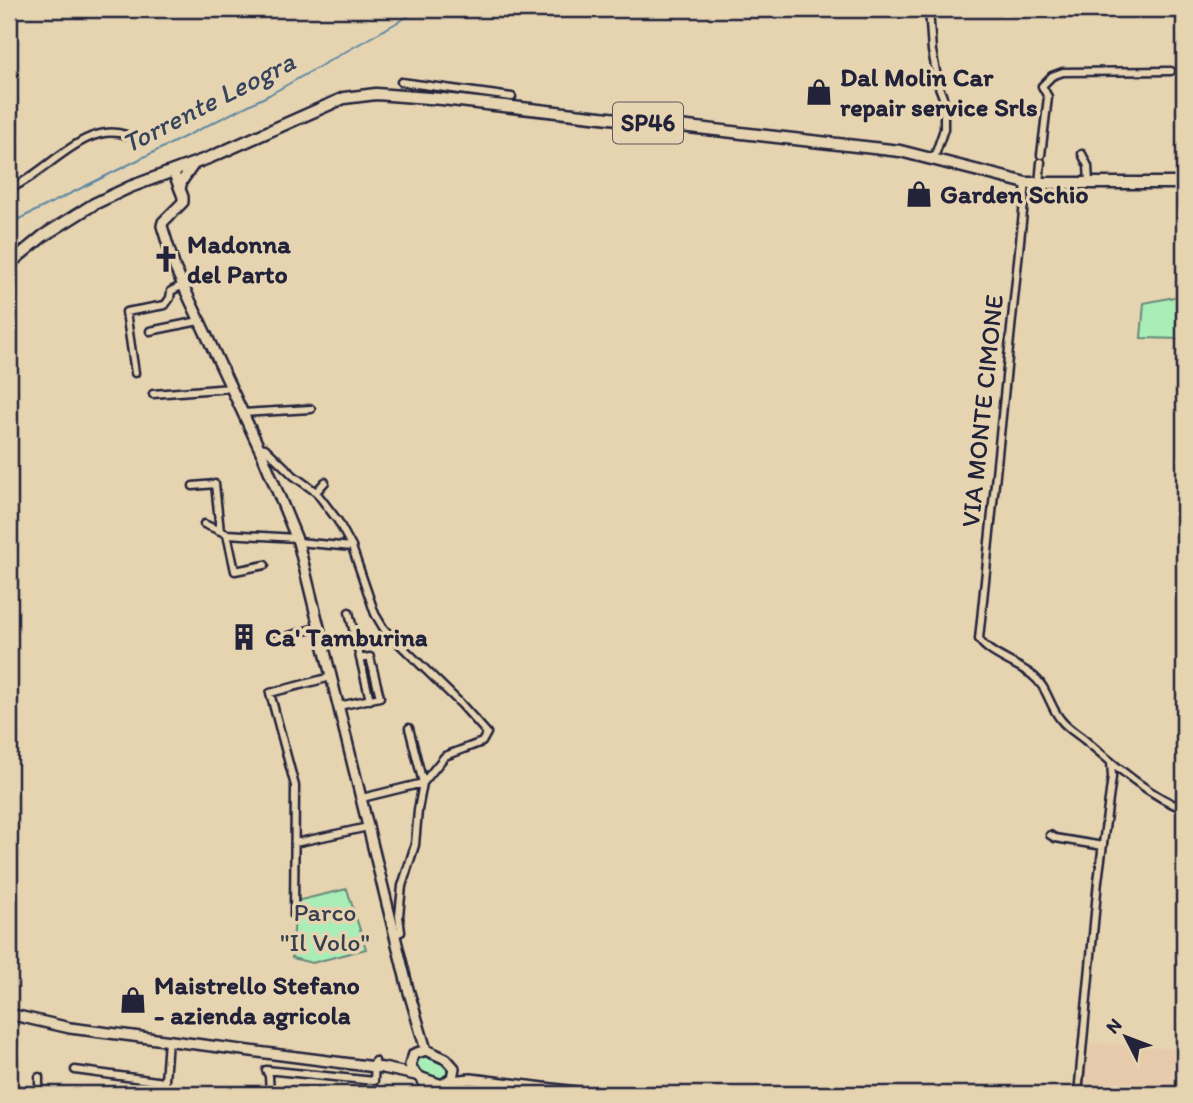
<svg xmlns="http://www.w3.org/2000/svg" width="1193" height="1103" font-family="Itim,sans-serif">
	<style>
		.built { fill: #e7caab }
		.green { fill: #a9edb7; stroke: #668879; stroke-width: 2 }
		.lines { fill: none; stroke-linecap: round; stroke-linejoin: round }
		.stream { stroke: #5f87a3; stroke-width: 2 }
		.street-casing { stroke: #22223b; stroke-width: 11 }
		.secondary-casing { stroke: #22223b; stroke-width: 14 }
		.primary-casing { stroke: #22223b; stroke-width: 15 }
		.street { stroke: #e6d4b1; stroke-width: 6 }
		.secondary { stroke: #e6d4b1; stroke-width: 9 }
		.primary { stroke: #e6d4b1; stroke-width: 10 }
		.labels { text-anchor: middle; stroke-width: 7; stroke-linejoin: round; paint-order: stroke }
		.shield { fill: #e6d4b1; stroke: #5d575e; stroke-width: 2 }
		.shield-label { font-size: 24px; font-weight: bold; fill: #22223b }
		.poi-label { font-size: 26px; font-weight: bold; fill: #22223b; stroke: #e6d4b1; text-anchor: start }
		.street-label { font-size: 26px; fill: #22223b; stroke: #e6d4b1 }
		.park-label { font-size: 26px; fill: #36404e; stroke: #e6d4b1 }
		.water-label { font-size: 28px; font-style: italic; fill: #36445e; stroke: #e6d4b1 }
	</style>
	<rect width="100%" height="100%" fill="#e6d4b1"/>
	<filter id="ink" filterUnits="userSpaceOnUse"><feTurbulence type="fractalNoise" baseFrequency=".0143" numOctaves="2"/><feDisplacementMap in="SourceGraphic" scale="14" xChannelSelector="R" yChannelSelector="G"/><feConvolveMatrix kernelMatrix="1 2 1 2 8 2 1 2 1" color-interpolation-filters="sRGB"/></filter>
	<g filter="url(#ink)">
		<path class="built" d="M1083 1042 1175 1049 1171 1078 1184 1080V1094H1079Z"/>
		<path class="green" d="M1184 295V339L1141 338 1144 303Z
			M347 889 366 949 312 963 292 958 296 901Z
			M424 1054 447 1066 449 1072 446 1078 436 1079 416 1069 415 1059Z"/>
		<g class="lines">
			<path class="stream" d="M9 224 269 95 421 9"/>
			<defs>
				<path id="street" d="M929 9 932 51 939 87 944 100V129L934 158
					M401 82 512 97
					M1082 154 1088 166 1089 183
					M1041 155 1048 97 1042 86 1052 76 1063 72 1171 71
					M1026 183 979 639C986 653 1018 664 1032 675 1048 687 1049 706 1061 720 1068 729 1078 734 1086 741 1117 767 1147 794 1184 809
					M1039 184 1041 162
					M9 189C45 175 85 120 126 135
					M150 331 199 321
					M135 373 126 312 165 305 170 298 171 291 183 285
					M153 394 231 388
					M243 413 311 409
					M258 447 265 448 294 476 316 492 338 521 352 547 375 614 384 629 461 704 487 733 482 742 445 756 423 783 418 810 415 845 402 886 399 916 401 932 396 934
					M193 486 215 484 220 531
					M316 492 325 482
					M204 524 227 534 296 538
					M227 534 235 571 265 565
					M298 542 352 547
					M349 612 370 700
					M275 640 319 627
					M339 706 380 697 370 657 360 659
					M362 798 423 783 409 728
					M1050 835 1055 838 1103 846
					M295 843 368 827
					M294 916 295 786 270 693 331 677
					M75 1070 164 1082
					M39 1094V1077
					M164 1094 168 1040
					M270 1094 269 1076 266 1070 374 1081 375 1061
					M1078 1094 1098 881 1112 777 1111 762"/>
				<path id="secondary" d="M173 171 183 197V202L163 222 162 226 175 268 262 454 298 542 408 989 426 1050
					M180 189 182 181 194 164
					M9 1014 70 1028 383 1068 416 1075
					M422 1078 442 1085 452 1078 454 1068 446 1059 426 1050 414 1054 410 1065 416 1075 422 1078 428 1094
					M449 1081 471 1079 593 1094"/>
				<path id="primary" d="M9 264 43 236 94 204 130 187 211 157 344 98 376 94 442 99 900 151 1026 183H1184"/>
			</defs>
			<use href="#street" class="street-casing"/>
			<use href="#secondary" class="secondary-casing"/>
			<use href="#primary" class="primary-casing"/>
			<use href="#street" class="street"/>
			<use href="#secondary" class="secondary"/>
			<use href="#primary" class="primary"/>
		</g>
	</g>
	<defs>
		<symbol id="shop-bare" viewBox="-9 -9 18 18"><path d="M-5-2.5h2.3a2.7 3.5 0 0 1 5.4 0H5L5.5 6h-11ZM-1.5-2.5h3a1.5 2.3 0 0 0-3 0Z" fill="#22223b" stroke="#e6d4b1" stroke-width="2.5" paint-order="stroke"/></symbol>
		<symbol id="church-bare" viewBox="-9 -9 18 18"><path d="M-1.2-6h2.4v3.5h3.3v2.4h-3.3V6h-2.4V-.1h-3.3v-2.4h3.3Z" fill="#22223b" stroke="#e6d4b1" stroke-width="2.5" paint-order="stroke"/></symbol>
		<symbol id="building-bare" viewBox="-9 -9 18 18"><path d="M-4-6H4V6H1V3H-1V6H-4ZM-2.5-4.3h1.7v1.8h-1.7ZM.8-4.3h1.7v1.8H.8ZM-2.5-1h1.7V.8h-1.7ZM.8-1h1.7V.8H.8Z" fill="#22223b" stroke="#e6d4b1" stroke-width="2.5" paint-order="stroke"/></symbol>
	</defs>
	<g fill-rule="evenodd">
		<use href="#shop-bare" x="800" y="73" width="38" height="38"/>
		<use href="#shop-bare" x="900" y="175" width="38" height="38"/>
		<use href="#church-bare" x="147" y="240" width="38" height="38"/>
		<use href="#building-bare" x="225" y="618" width="38" height="38"/>
		<use href="#shop-bare" x="114" y="981" width="38" height="38"/>
	</g>
	<g class="labels">
		<rect class="shield" x="613" y="102.5" width="70" height="41" rx="5"/>
		<g class="shield-label">
			<text x="648" y="131">SP46</text>
		</g>
		<g class="poi-label">
			<text x="840" y="86">Dal Molin Car<tspan x="840" dy="30">repair service Srls</tspan></text>
			<text x="940" y="203">Garden Schio</text>
			<text x="187" y="253">Madonna<tspan x="187" dy="30">del Parto</tspan></text>
			<text x="265" y="646">Ca' Tamburina</text>
			<text x="154" y="994">Maistrello Stefano<tspan x="154" dy="30">- azienda agricola</tspan></text>
		</g>
		<g class="street-label">
			<text transform="translate(982 411) rotate(-84)" y="9">VIA MONTE CIMONE</text>
		</g>
		<g class="park-label">
			<text x="325" y="921">Parco<tspan x="325" dy="30">"Il Volo"</tspan></text>
		</g>
		<g class="water-label">
			<text transform="translate(208 102) rotate(-27)" y="10">Torrente Leogra</text>
		</g>
	</g>
	<rect width="1193" height="1103" fill="none" stroke="#e6d4b1" stroke-width="35"/>
	<rect x="18" y="18" width="1158" height="1068" fill="none" stroke="#22223b" stroke-width="2.5" filter="url(#ink)"/>
	<g transform="translate(1126 1037) rotate(312)" stroke="#e6d4b1" stroke-width="5" paint-order="stroke">
	<path d="M0-5L12 26L0 18L-12 26Z" fill="#22223b"/>
	<text y="-10" font-size="19" font-weight="bold" text-anchor="middle" fill="#22223b">N</text>
	</g>
</svg>
